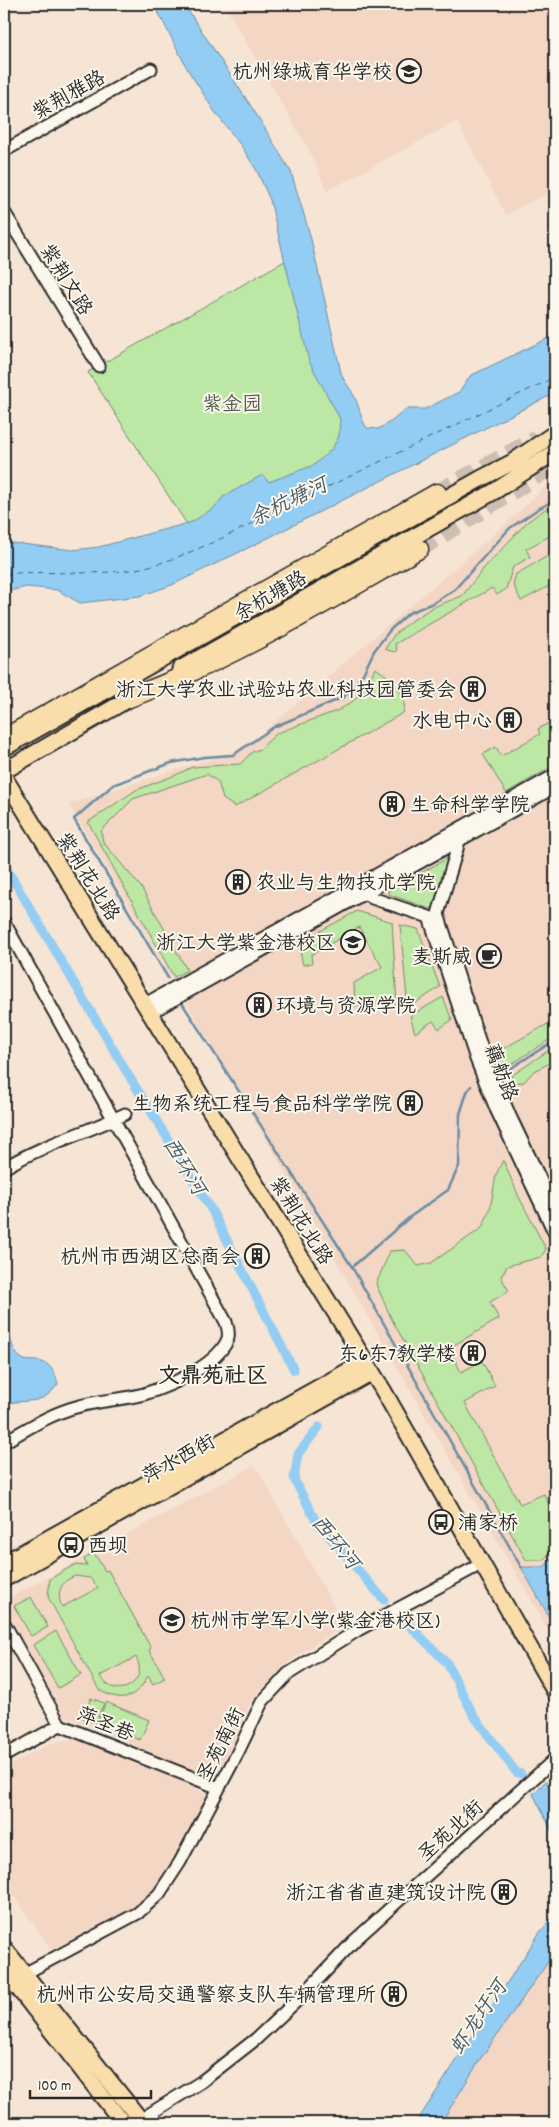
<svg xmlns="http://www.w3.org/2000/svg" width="559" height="2127" font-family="Dekko,'LXGW WenKai TC',sans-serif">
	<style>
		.built { fill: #f3d6c4 }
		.green { fill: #bce7a4; stroke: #748968; fill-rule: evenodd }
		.water { fill: #94cdf3; stroke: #6a8ca3 }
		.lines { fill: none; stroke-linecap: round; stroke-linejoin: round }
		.stream { stroke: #6a8ca3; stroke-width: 2.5 }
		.canal { stroke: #94cdf3; stroke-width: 9 }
		.ferry { stroke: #4a5c67; stroke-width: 1; stroke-dasharray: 6 5; stroke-linecap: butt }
		.highway-tunnel { stroke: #cdbfb2; stroke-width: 18; stroke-dasharray: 18 9; stroke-linecap: butt }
		.minor-casing { stroke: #2b2b2b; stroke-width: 15 }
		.major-casing { stroke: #2b2b2b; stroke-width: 19 }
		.highway-casing { stroke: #2b2b2b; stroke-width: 21 }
		.minor { stroke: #fbf7ec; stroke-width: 11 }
		.major { stroke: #f9deab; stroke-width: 15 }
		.highway { stroke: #f9deab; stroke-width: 18 }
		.labels { text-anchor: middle; stroke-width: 4; stroke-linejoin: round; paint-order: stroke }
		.poi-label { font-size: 20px; fill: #2b2b2b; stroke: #fbf7ec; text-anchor: end }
		.street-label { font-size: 20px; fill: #2b2b2b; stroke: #fbf7ec }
		.park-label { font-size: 20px; fill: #4f5a49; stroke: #fbf7ec }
		.water-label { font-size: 21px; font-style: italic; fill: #4a5c67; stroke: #fbf7ec }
		.quarter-label { font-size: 22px; font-weight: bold; fill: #2b2b2b; stroke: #fbf7ec }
	</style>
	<rect width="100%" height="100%" fill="#f6e4d4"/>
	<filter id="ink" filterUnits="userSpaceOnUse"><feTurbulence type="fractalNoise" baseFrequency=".02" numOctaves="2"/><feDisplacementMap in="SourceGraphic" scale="10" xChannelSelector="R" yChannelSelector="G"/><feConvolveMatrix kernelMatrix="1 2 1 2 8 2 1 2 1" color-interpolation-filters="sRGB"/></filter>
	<g filter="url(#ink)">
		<path class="built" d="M224 4H555V189L506 215 457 121 327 191 309 150Z
			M555 478V1641L232 1080 69 804 245 748 505 525Z
			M255 1465 335 1608 329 1611 339 1629 295 1657 264 1687 251 1701 225 1759 219 1767 211 1771 193 1770 65 1716 4 1609V1601Z
			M73 1739 159 1770 207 1795 170 1865 155 1887 134 1907 51 1949 4 1881V1769L48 1744Z
			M555 1943V2123H432Z"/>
		<path class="green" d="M290 258 346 422 344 458 192 532 88 372Z
			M555 502V533L526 549 530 557 513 567 506 589 497 595 492 588 395 644 397 650 394 652 385 649 394 635 408 623 433 607 462 596 484 568 527 522Z
			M555 552V583L521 601 513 584 516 574Z
			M375 668C389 675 410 696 403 713L235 807 223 799 218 782 207 774 133 799 101 831 103 842 141 887 187 970 174 977 88 822 136 790 176 775 192 767 240 764 252 752 260 749 277 733 339 710 353 701 366 686Z
			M549 723 555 735V765L506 793 483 754 496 747 501 756 540 734 538 729Z
			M446 859 449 864 434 907 430 909 388 894V891Z
			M357 911 392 922 397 1004 355 1006 354 983 382 967 359 927 311 955 312 963 303 965 298 943Z
			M400 925 418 929 440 987 408 1008Z
			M443 997 452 1020 439 1029 433 1021 415 1033 410 1016Z
			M555 1020V1036L501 1071 497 1052Z
			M555 1046V1060L533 1072 524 1082 513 1083 511 1076Z
			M503 1160 519 1197 546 1249 541 1257 507 1266 501 1277 509 1291 490 1302 499 1319 449 1348 461 1372 482 1361 495 1386 465 1403 520 1504 544 1494 555 1517 554 1549 543 1560H526L391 1318 376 1284 390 1251 405 1250 418 1266 431 1263 482 1228 490 1209 496 1175Z
			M94 1553 105 1571 108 1570 151 1648 149 1650 165 1678 153 1684 148 1675C137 1699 121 1703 99 1690L48 1597 50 1579 74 1565 87 1566 84 1559ZM75 1576 90 1578 98 1588 62 1607C56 1593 60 1582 75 1576ZM136 1657C150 1683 115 1702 100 1676Z
			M31 1597 48 1627 31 1636 14 1606Z
			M56 1631 81 1675 58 1688 33 1645Z
			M91 1698 104 1703 96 1723 83 1718Z
			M106 1702 149 1720 140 1740 97 1723Z"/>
		<path class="water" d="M154 4H184L258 117 291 172 310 235 341 373C345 384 351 388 355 398 360 408 360 418 367 428L378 429 392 421 406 409H425L459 392 470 376 555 335V393L256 544 172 585 140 596 80 603 57 590 27 587 4 592V542L73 550 99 547 192 522 215 507 223 497 262 475 269 482 314 465 332 449 339 436 340 419 309 361 270 200 257 171 242 147 215 112 188 70Z
			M4 1324C12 1334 10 1351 21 1358 26 1362 31 1360 36 1361 51 1362 55 1372 58 1384 41 1407 29 1398 5 1404L4 1402Z
			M555 1555V1627L521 1567H544Z
			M546 1781 555 1798V1837L533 1794Z
			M555 1914V1952L481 2058 441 2123H416L540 1932Z"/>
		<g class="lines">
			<path class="stream" d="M168 978 74 819 113 785 171 763 204 757 233 755 274 727 344 697 363 674 374 651 390 630 409 613 435 602 455 589 510 528 538 509 555 500
				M182 1003 352 1267 521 1567
				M508 1070 555 1040
				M352 1267 410 1217 448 1190 459 1166 460 1114 467 1092 471 1086"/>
			<path class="canal" d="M4 864 126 1071 212 1211 294 1370
				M319 1427 298 1454 294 1479 316 1521 384 1600
				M407 1623 447 1663 474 1716 516 1772 521 1774"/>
			<path class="ferry" d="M4 574C46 570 88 576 129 570 160 566 188 553 216 541L555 377"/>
			<path class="highway-tunnel" d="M437 493 537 439
				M419 549 555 464"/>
			<defs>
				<path id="minor" d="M4 151 151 69
					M4 212 99 366
					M457 835 459 840 457 849 438 914 484 1055 510 1116 555 1210
					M362 888 365 893 372 898 429 917 476 1059 496 1109 555 1234
					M4 922 226 1322C228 1328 230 1335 227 1341 215 1366 170 1386 144 1394 122 1400 99 1400 76 1407 50 1414 27 1429 4 1442
					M145 1004 555 775
					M150 1013 555 787
					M4 1168C42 1145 85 1133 125 1114
					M4 1623 60 1725 219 1788
					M4 1756 60 1725
					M24 1974 138 1913 159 1894 180 1862 236 1756 262 1702 288 1674 358 1630 483 1563
					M140 2120 201 2082 256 2039 304 1994 354 1941 555 1759"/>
				<path id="major" d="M180 669 495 491 555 452
					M4 748 480 479 511 463 555 433
					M4 771 139 693
					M4 777 383 1390 555 1692
					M4 1563 366 1361
					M4 1579 372 1372
					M4 1948 143 2123
					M4 1970 123 2123"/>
				<path id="highway" d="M129 698C231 660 324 603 419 549
					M4 741 17 731 437 493"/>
			</defs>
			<use href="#minor" class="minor-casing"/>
			<use href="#major" class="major-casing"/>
			<use href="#highway" class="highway-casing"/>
			<use href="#minor" class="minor"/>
			<use href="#major" class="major"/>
			<use href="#highway" class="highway"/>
		</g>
	</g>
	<defs>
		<symbol id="school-ring" viewBox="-11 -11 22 22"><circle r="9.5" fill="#fbf7ec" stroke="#2b2b2b" stroke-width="1.5"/><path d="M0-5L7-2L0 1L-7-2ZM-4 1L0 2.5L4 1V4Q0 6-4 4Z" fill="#2b2b2b"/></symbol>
		<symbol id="building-ring" viewBox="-11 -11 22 22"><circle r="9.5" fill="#fbf7ec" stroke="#2b2b2b" stroke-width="1.5"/><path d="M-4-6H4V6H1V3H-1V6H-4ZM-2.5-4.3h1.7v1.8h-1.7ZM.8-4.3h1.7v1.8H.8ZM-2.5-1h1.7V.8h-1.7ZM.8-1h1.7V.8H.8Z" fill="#2b2b2b"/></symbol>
		<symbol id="university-ring" viewBox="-11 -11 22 22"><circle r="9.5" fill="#fbf7ec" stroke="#2b2b2b" stroke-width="1.5"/><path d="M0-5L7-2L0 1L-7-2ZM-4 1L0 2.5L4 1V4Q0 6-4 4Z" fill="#2b2b2b"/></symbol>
		<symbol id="cafe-ring" viewBox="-11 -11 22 22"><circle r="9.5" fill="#fbf7ec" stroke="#2b2b2b" stroke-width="1.5"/><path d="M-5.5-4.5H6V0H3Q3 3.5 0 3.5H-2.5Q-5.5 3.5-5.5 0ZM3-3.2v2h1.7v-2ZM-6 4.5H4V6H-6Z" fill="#2b2b2b"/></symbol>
		<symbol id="bus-ring" viewBox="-11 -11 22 22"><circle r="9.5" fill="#fbf7ec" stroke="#2b2b2b" stroke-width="1.5"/><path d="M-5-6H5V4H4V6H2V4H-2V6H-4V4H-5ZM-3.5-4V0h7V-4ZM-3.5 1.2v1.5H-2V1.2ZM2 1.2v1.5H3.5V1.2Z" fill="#2b2b2b"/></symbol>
	</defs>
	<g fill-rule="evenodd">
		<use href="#school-ring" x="395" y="57" width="28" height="28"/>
		<use href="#building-ring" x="459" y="675" width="28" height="28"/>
		<use href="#building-ring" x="495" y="706" width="28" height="28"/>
		<use href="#building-ring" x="378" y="790" width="28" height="28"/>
		<use href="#building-ring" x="224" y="868" width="28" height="28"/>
		<use href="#university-ring" x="339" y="928" width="28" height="28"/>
		<use href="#cafe-ring" x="475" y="942" width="28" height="28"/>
		<use href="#building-ring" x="245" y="991" width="28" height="28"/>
		<use href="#building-ring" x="396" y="1089" width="28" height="28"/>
		<use href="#building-ring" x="243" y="1242" width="28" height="28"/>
		<use href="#building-ring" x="459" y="1339" width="28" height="28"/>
		<use href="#bus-ring" x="427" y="1508" width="28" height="28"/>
		<use href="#bus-ring" x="57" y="1531" width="28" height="28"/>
		<use href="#school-ring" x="158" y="1606" width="28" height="28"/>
		<use href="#building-ring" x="490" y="1878" width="28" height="28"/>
		<use href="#building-ring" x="380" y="1980" width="28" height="28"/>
	</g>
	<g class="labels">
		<g class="poi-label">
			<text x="392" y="78">杭州绿城育华学校</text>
			<text x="456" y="696">浙江大学农业试验站农业科技园管委会</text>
			<text x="492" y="727">水电中心</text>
			<text x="410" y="811" text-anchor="start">生命科学学院</text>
			<text x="256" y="889" text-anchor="start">农业与生物技术学院</text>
			<text x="336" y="949">浙江大学紫金港校区</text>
			<text x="472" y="963">麦斯威</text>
			<text x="276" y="1012" text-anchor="start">环境与资源学院</text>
			<text x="392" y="1110">生物系统工程与食品科学学院</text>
			<text x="240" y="1263">杭州市西湖区总商会</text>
			<text x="456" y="1360">东6东7教学楼</text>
			<text x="458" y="1529" text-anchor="start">浦家桥</text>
			<text x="88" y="1552" text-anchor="start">西坝</text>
			<text x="190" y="1627" text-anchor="start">杭州市学军小学(紫金港校区)</text>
			<text x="486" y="1899">浙江省省直建筑设计院</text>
			<text x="376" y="2001">杭州市公安局交通警察支队车辆管理所</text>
		</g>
		<g class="street-label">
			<text transform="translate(68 94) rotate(-29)" y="7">紫荆雅路</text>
			<text transform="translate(67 279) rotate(58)" y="7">紫荆文路</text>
			<text transform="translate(270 595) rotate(-30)" y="7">余杭塘路</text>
			<text transform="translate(89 876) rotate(58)" y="7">紫荆花北路</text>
			<text transform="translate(502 1072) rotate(69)" y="7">藕舫路</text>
			<text transform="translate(302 1220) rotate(58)" y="7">紫荆花北路</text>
			<text transform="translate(178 1458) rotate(-29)" y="7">萍水西街</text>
			<text transform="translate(106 1723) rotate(22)" y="7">萍圣巷</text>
			<text transform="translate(220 1744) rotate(-63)" y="7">圣苑南街</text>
			<text transform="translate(450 1830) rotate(-42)" y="7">圣苑北街</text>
		</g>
		<g class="park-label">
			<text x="232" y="410">紫金园</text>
		</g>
		<g class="water-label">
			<text transform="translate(288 501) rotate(-26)" y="7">余杭塘河</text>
			<text transform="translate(185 1166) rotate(59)" y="7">西环河</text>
			<text transform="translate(336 1542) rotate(51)" y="7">西环河</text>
			<text transform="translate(478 2017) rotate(-56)" y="7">虾龙圩河</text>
		</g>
		<g class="quarter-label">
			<text x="213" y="1382">文鼎苑社区</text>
		</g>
	</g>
	<rect width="559" height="2127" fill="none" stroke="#fbf7ec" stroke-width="20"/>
	<rect x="10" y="10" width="539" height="2107" fill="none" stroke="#2b2b2b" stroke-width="2" filter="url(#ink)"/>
	<path d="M30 2090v8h121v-8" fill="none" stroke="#2b2b2b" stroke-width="2.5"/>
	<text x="38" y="2090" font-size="15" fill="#2b2b2b" stroke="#fbf7ec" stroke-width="4" paint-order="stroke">100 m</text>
</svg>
